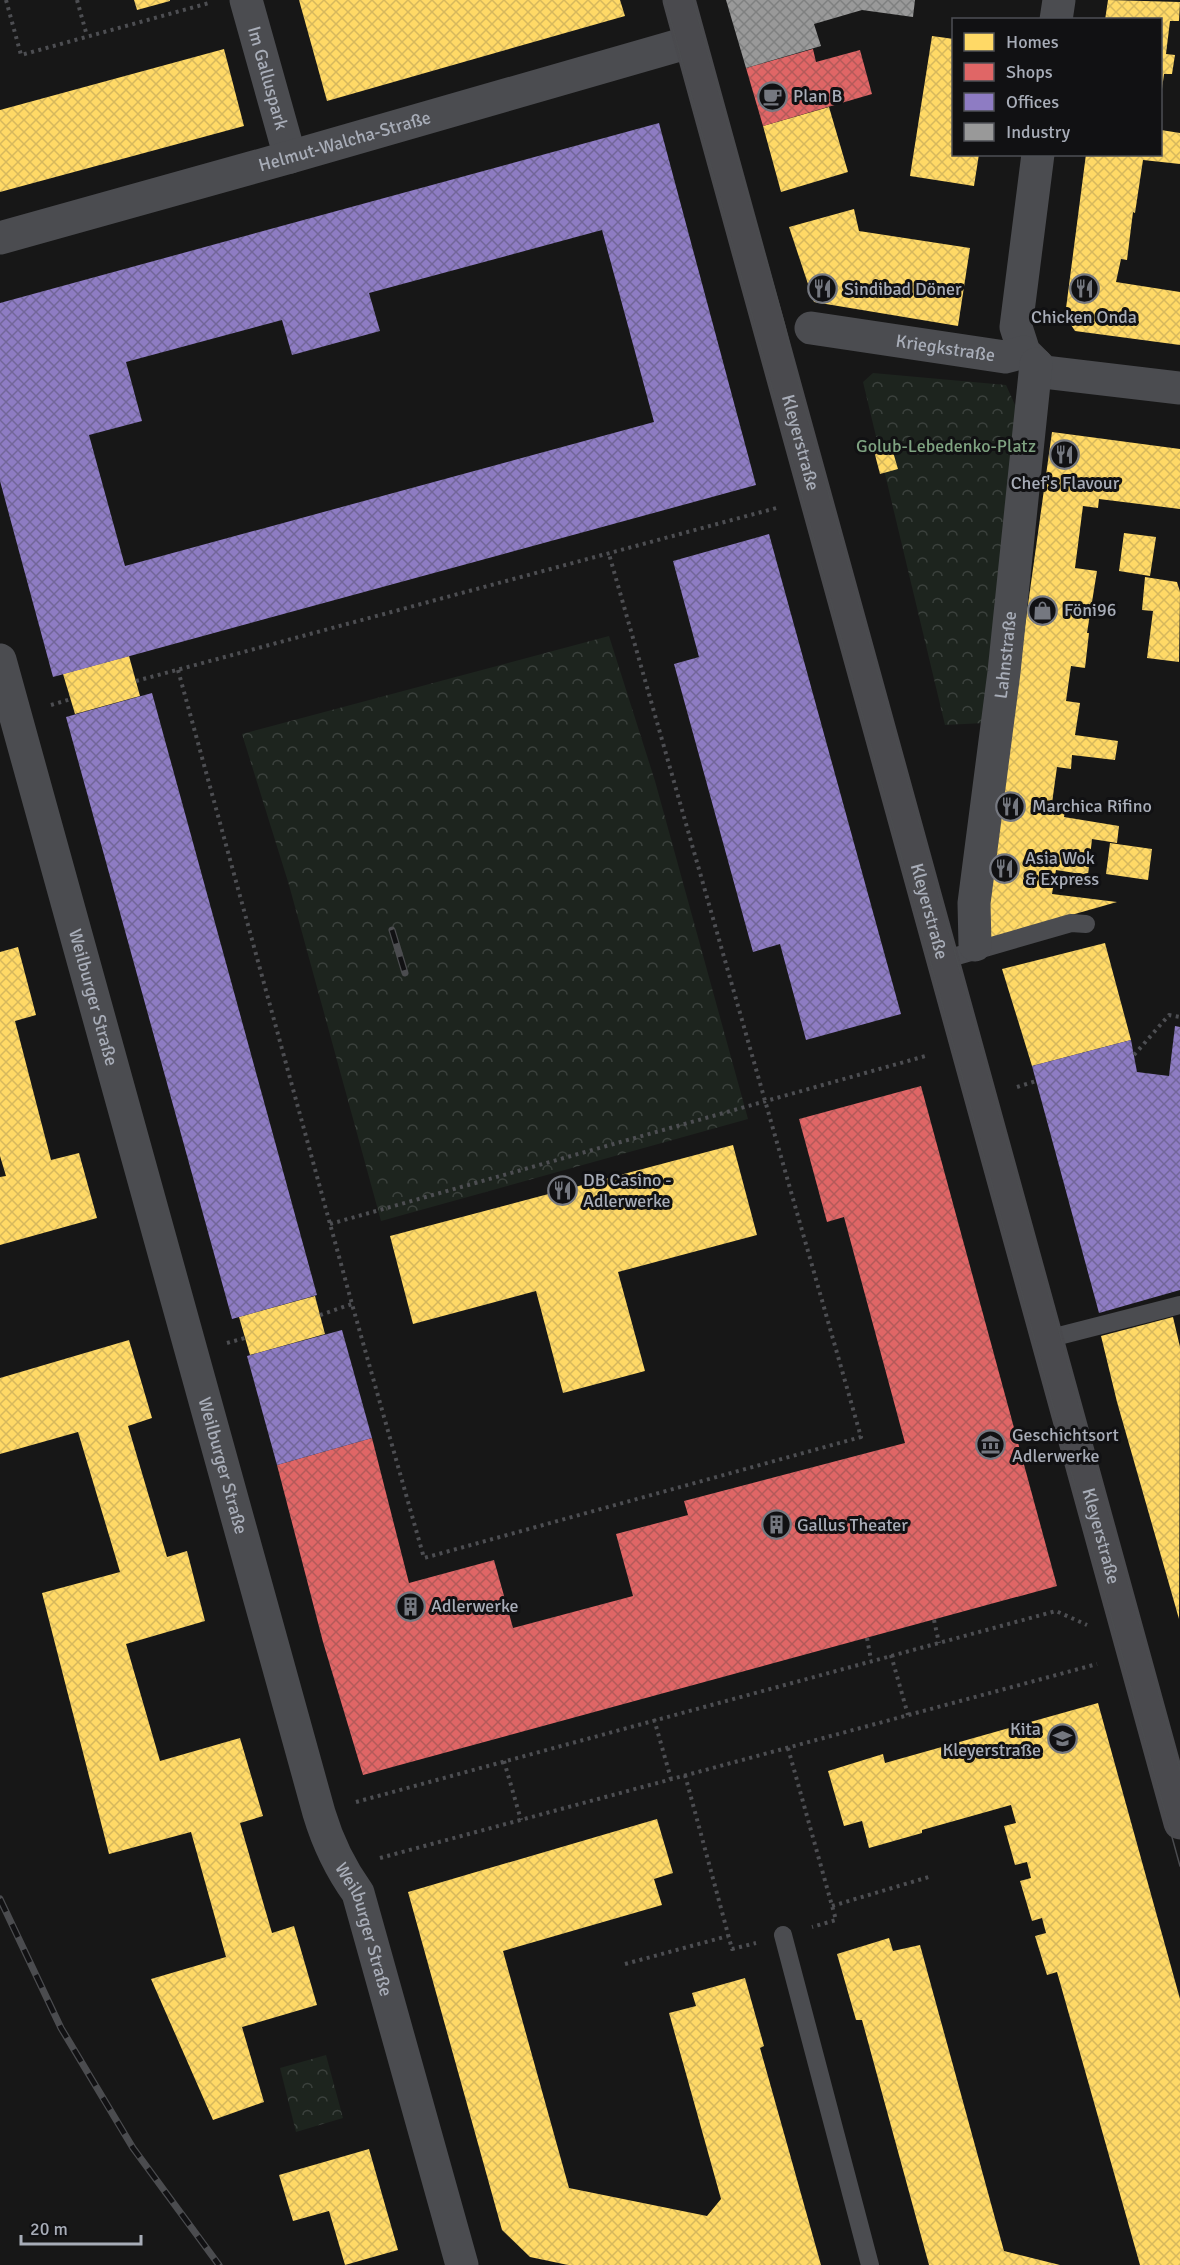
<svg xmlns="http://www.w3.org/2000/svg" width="1180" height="2265" font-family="Signika,sans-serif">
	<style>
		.park { fill: url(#park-crowns) }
		.homes { fill: url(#homes-cross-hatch) }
		.shops { fill: url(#shops-cross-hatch) }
		.offices { fill: url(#offices-cross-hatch); fill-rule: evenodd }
		.industry { fill: url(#industry-cross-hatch) }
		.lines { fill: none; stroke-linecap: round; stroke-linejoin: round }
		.path { stroke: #4d4e52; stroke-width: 4; stroke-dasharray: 3 4.5; stroke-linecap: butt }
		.lane { stroke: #4b4c50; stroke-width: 18 }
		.street { stroke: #4b4c50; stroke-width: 33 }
		.secondary { stroke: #4a4a4e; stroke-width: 33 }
		.tram { stroke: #4b4c4f; stroke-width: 1.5 }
		.rail-casing { stroke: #4b4c4f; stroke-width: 7 }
		.rail { stroke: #111113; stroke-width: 4.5; stroke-dasharray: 14; stroke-linecap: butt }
		.labels { text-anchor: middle; stroke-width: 6; stroke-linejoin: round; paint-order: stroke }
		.street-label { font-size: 18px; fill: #a8adb8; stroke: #111113 }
		.poi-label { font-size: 18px; fill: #a8adb8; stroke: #111113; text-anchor: start }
		.park-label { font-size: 18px; fill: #7fa381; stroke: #111113 }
	</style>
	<defs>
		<pattern id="park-crowns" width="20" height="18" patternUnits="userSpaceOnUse" patternTransform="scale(1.5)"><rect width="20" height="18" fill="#1d241e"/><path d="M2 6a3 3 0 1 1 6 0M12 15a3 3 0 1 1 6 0" fill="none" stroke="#3b413d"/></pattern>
		<pattern id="homes-cross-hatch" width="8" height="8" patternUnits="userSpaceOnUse" patternTransform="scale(1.5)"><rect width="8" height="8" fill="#ffd966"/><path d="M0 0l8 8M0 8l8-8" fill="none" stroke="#d6b85d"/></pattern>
		<pattern id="shops-cross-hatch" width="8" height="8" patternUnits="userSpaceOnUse" patternTransform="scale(1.5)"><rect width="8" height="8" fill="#e06666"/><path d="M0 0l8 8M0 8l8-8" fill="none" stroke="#b45a5a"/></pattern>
		<pattern id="offices-cross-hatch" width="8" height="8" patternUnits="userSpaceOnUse" patternTransform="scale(1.5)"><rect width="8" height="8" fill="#8e7cc3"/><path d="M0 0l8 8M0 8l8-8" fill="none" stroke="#726699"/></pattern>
		<pattern id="industry-cross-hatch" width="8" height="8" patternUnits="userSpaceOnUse" patternTransform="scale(1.5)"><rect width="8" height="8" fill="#999"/><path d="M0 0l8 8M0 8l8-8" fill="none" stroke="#7f8080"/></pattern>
	</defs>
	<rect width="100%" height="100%" fill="#171717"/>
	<path class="park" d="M873 373 1006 385 1016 407 984 723 945 725 863 382Z
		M609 636 655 781 748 1119 381 1221 289 885 242 734Z
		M326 2055 343 2118 296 2132 280 2068Z"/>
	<path class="homes" d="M134 0H170V1L137 10Z
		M299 0H620L625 16 327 101Z
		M1108 0 1180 2 1179 21H1170L1166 54 1175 55 1172 74H1164L1162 89 1161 20H1105Z
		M932 36 954 39V154H979L974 186 910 176Z
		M224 49 244 126 0 192V110Z
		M829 107 848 172 781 192 763 126Z
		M1161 130 1180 133V164L1143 160 1135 213 1133 212 1127 260 1121 259 1116 282 1180 292V345L1075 331 1065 316 1086 154H1161Z
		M854 209 859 231 970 248 958 326 814 302 789 227Z
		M1052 432 1180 449V509L1099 499 1098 508 1083 506 1075 568 1097 571 1087 633H1089L1085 668 1071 666 1066 701 1080 703 1075 735 1118 741 1115 760 1072 755 1071 769 1057 767 1052 803 1066 804 1064 817 1119 826 1117 843 1092 839 1088 875 1056 870 1052 894 1117 902 987 939 989 885Z
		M891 445 898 469 880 474 874 451Z
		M1124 533 1156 537 1150 576 1119 571Z
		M1145 577 1177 582 1180 592 1179 662 1147 658 1153 611 1142 610Z
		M129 656 140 696 75 714 63 674Z
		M1110 843 1152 849 1148 880 1106 874Z
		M1105 943 1131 1040 1032 1066 1002 969Z
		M18 947 36 1015 15 1021 51 1160 79 1153 97 1218 0 1245V1177L6 1176 0 1156V952Z
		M733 1145 757 1235 618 1272 645 1371 563 1393 536 1291 413 1324 390 1236Z
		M315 1296 325 1334 250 1355 239 1317Z
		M1173 1317 1180 1347 1179 1619 1117 1402 1101 1336Z
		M129 1340 152 1418 128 1426 167 1557 187 1551 205 1621 126 1644 160 1761 240 1738 263 1816 240 1823 272 1933 294 1926 317 2005 242 2027 264 2102 213 2120 151 1979 226 1957 191 1832 109 1854 42 1593 120 1572 78 1432 0 1454V1378Z
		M1098 1703 1180 1999V2265H1140L1057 1972 1047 1975 1035 1936 1046 1933 1042 1918 1032 1921 1020 1881 1031 1878 1027 1862 1015 1865 1004 1826 1016 1823 1011 1805 922 1830V1833L869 1848 862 1821 844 1826 828 1771 883 1754 885 1763Z
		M657 1819 673 1873 654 1879 662 1905 503 1951 569 2188 707 2216 721 2199 669 2013 696 2006 692 1993 745 1978 764 2046 760 2048 821 2265H568L530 2257 502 2230 408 1892Z
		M889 1938 893 1951 920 1945 1004 2251 1060 2265H929L862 2020H856L837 1954Z
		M369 2149 398 2250 345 2265 329 2211 293 2221 279 2175Z"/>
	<path class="shops" d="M813 49 816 62 860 50 872 94 763 126 746 68Z
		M921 1086 1057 1586 363 1775 323 1642 277 1465 372 1438 409 1583 494 1560 513 1628 633 1596 616 1534 688 1515 684 1501 905 1443 844 1217 827 1222 799 1119Z"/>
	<path class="offices" d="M659 123 756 485 53 677 0 481V303ZM602 230 654 422 125 566 89 435 142 421 126 362 282 320 292 355 380 331 369 293Z
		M769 534 901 1014 806 1040 780 944 753 952 674 664 699 657 673 561Z
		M152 693 317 1295 232 1319 66 717Z
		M1175 1026 1180 1027V1290L1099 1313 1032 1066 1131 1040 1137 1072 1169 1076Z
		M342 1330 372 1438 277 1465 247 1356Z"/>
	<path class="industry" d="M726 0H915L913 17 862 10 814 24 821 46 746 68Z"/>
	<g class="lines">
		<path class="path" d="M6 0 21 55 209 3
			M77 0 87 36
			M178 670 352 1304 424 1558 861 1437 609 554
			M136 681 780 507
			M51 705 71 699
			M1134 1055 1169 1015 1180 1017
			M1017 1087 1036 1081
			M330 1224 929 1055
			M320 1315 352 1304
			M227 1343 245 1338
			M934 1620 939 1643
			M867 1638 871 1660
			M891 1655 908 1715
			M654 1719 671 1779
			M788 1748 836 1920 812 1927
			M504 1761 521 1820
			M685 1775 732 1949 756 1943
			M356 1802 1056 1611 1087 1625
			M380 1858 1097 1664
			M832 1906 932 1876
			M625 1964 728 1936"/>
		<path class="lane" d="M943 960 1071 923 1086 924
			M1047 1339 1180 1305
			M783 1935 870 2265"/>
		<g class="street">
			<path id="s1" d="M246 0 290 157"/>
			<path d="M1056 20 1059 0"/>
			<path d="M1038 154 1016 327 1024 352 1044 372 1180 388"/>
			<path id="s2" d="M0 238 290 157 690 42"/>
			<path id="s3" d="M811 328 1005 357 1024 352"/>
			<path id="s4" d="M0 660 319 1813C328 1843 340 1868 358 1893L462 2265"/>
			<path id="s5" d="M975 945 974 903 1004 672 1036 364"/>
		</g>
		<path class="secondary" id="s6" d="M679 0 1180 1823"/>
		<path class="tram" d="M665 0 1180 1866
			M693 0 784 323 807 415 1180 1770"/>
		<defs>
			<path id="rail" d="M392 930 405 973
				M0 1899 61 2028 133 2148 219 2265"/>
		</defs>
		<use href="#rail" class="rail-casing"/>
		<use href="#rail" class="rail"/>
	</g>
	<defs>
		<symbol id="cafe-ring" viewBox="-11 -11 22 22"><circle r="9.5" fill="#111113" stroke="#757880" stroke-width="1.5"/><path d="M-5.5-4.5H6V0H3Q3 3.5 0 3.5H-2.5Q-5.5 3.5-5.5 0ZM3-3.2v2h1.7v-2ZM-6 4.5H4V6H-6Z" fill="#757880"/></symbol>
		<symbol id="restaurant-ring" viewBox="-11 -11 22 22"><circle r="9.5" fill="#111113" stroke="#757880" stroke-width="1.5"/><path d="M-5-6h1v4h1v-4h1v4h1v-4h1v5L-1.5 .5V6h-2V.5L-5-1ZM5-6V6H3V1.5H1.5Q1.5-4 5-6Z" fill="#757880"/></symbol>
		<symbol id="shop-ring" viewBox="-11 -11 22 22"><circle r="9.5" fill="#111113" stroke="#757880" stroke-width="1.5"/><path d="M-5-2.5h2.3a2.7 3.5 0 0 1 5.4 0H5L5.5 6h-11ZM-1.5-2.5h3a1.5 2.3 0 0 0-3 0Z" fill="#757880"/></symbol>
		<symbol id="museum-ring" viewBox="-11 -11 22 22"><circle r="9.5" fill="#111113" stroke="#757880" stroke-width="1.5"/><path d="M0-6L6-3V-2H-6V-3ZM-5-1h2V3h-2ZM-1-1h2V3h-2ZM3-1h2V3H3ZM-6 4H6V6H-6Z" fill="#757880"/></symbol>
		<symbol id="building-ring" viewBox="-11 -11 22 22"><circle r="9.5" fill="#111113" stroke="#757880" stroke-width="1.5"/><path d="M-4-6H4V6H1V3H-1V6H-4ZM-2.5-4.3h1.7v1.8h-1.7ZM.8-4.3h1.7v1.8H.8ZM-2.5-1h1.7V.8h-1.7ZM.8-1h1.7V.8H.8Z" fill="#757880"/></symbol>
		<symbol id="school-ring" viewBox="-11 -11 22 22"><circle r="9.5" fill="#111113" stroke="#757880" stroke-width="1.5"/><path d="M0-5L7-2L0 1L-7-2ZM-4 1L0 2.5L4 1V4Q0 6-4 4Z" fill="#757880"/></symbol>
	</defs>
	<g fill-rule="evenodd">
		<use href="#cafe-ring" x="756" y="80" width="33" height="33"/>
		<use href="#restaurant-ring" x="1068" y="272" width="33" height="33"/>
		<use href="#restaurant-ring" x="806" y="272" width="33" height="33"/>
		<use href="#restaurant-ring" x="1048" y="438" width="33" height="33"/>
		<use href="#shop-ring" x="1026" y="594" width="33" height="33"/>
		<use href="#restaurant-ring" x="994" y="790" width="33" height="33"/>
		<use href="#restaurant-ring" x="988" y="852" width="33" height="33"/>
		<use href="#restaurant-ring" x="546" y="1174" width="33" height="33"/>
		<use href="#museum-ring" x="974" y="1428" width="33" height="33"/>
		<use href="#building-ring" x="760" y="1508" width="33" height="33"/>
		<use href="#building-ring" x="394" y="1590" width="33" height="33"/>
		<use href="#school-ring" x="1046" y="1722" width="33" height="33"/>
	</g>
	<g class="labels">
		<g class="street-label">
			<text dy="6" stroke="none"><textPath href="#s1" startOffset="81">Im Galluspark</textPath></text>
			<text dy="6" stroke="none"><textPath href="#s2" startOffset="358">Helmut-Walcha-Straße</textPath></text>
			<text dy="6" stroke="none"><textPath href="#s3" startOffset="136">Kriegkstraße</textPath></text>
			<text dy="6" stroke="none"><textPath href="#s6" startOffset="459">Kleyerstraße</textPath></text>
			<text dy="6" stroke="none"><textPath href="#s5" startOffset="292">Lahnstraße</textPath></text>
			<text dy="6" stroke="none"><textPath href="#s6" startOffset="945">Kleyerstraße</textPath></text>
			<text dy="6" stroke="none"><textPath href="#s4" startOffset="350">Weilburger Straße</textPath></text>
			<text dy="6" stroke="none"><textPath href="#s4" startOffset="836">Weilburger Straße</textPath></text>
			<text dy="6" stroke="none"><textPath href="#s6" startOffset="1593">Kleyerstraße</textPath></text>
			<text dy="6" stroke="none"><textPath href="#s4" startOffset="1322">Weilburger Straße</textPath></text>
		</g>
		<g class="poi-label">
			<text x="793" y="102">Plan B</text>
			<text x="844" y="295">Sindibad Döner</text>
			<text x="1084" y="323" text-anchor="middle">Chicken Onda</text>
			<text x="1065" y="489" text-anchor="middle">Chef's Flavour</text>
			<text x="1064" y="616">Föni96</text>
			<text x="1032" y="812">Marchica Rifino</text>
			<text x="1025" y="864">Asia Wok<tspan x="1025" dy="21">&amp; Express</tspan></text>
			<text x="583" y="1186">DB Casino -<tspan x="583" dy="21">Adlerwerke</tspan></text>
			<text x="1012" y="1441">Geschichtsort<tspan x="1012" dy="21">Adlerwerke</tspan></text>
			<text x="797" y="1531">Gallus Theater</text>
			<text x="431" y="1612">Adlerwerke</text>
			<text x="1041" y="1735" text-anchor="end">Kita<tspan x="1041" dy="21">Kleyerstraße</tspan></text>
		</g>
		<g class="park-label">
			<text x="946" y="452">Golub-Lebedenko-Platz</text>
		</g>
	</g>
	<rect x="952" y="18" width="210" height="138" fill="#111113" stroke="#4d4f55" stroke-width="1.5"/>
	<rect x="964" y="33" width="30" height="18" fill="#ffd966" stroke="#4d4f55" stroke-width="1.5"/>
	<text x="1006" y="48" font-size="18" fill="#a8adb8">Homes</text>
	<rect x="964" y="63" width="30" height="18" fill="#e06666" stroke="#4d4f55" stroke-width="1.5"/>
	<text x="1006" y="78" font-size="18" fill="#a8adb8">Shops</text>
	<rect x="964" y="93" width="30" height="18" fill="#8e7cc3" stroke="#4d4f55" stroke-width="1.5"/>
	<text x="1006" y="108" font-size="18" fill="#a8adb8">Offices</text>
	<rect x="964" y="123" width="30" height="18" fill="#999999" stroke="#4d4f55" stroke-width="1.5"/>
	<text x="1006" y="138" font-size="18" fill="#a8adb8">Industry</text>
	<path d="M21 2235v9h120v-9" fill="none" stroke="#a8adb8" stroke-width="3"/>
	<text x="30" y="2235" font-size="18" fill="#a8adb8" stroke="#111113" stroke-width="4.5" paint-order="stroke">20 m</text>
</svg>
